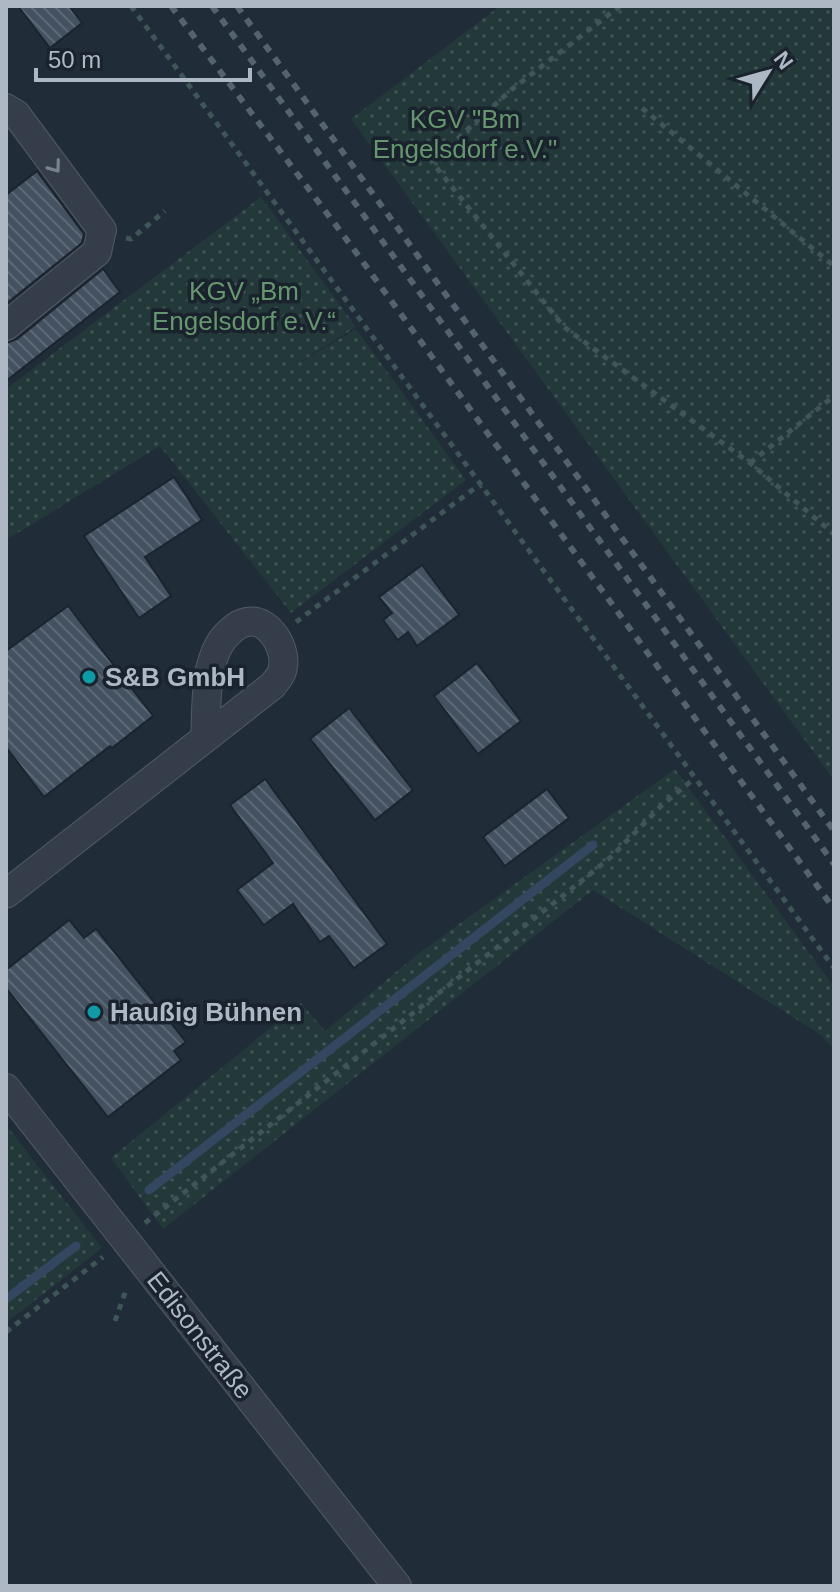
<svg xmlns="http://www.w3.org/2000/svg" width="840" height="1592" font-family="Helvetica,sans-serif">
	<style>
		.grass { fill: url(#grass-dots) }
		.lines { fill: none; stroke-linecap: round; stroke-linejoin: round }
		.stream { stroke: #334860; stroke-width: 9 }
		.building { fill: url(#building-back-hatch); stroke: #1b242f; stroke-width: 2 }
		.street-casing { stroke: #515b66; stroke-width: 30 }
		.path { stroke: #3f5557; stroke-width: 5; stroke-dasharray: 6 6; stroke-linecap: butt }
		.street { stroke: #343d49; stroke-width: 28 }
		.rail { stroke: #556270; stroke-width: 6; stroke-dasharray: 8 8; stroke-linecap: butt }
		.oneway { stroke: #77818d }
		.culture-dot { fill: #0f9aa8; stroke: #19222d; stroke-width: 3 }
		.labels { text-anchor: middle; stroke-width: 7; stroke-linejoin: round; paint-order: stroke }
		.park-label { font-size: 26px; fill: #65966e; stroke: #19222d }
		.poi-label { font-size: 26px; font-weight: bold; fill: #aeb8c5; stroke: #19222d; text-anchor: start }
		.street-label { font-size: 26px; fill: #aeb8c5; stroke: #19222d }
	</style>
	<defs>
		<pattern id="grass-dots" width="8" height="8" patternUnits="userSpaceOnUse" patternTransform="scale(2)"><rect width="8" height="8" fill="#223839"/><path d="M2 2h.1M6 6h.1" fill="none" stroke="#405354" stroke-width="1.8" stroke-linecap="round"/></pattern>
		<pattern id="building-back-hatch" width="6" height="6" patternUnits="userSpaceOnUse" patternTransform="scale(2)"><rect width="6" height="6" fill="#435160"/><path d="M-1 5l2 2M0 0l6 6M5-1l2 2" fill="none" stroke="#5c6875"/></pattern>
	</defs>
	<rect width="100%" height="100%" fill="#202c38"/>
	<path class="grass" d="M500 6H834V780L351 119Z
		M261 197 356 327 282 373 356 329 466 480 291 613 160 446 6 540V389Z
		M675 769 834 987V1050L821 1035 593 890 163 1229 111 1158 301 1003 325 1031 419 953Z
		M6 1125 102 1248 6 1323Z"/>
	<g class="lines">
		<path class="stream" d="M149 1190 593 845
			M6 1299 76 1246"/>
	</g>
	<path class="building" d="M18 6H69L82 23 50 48Z
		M37 171 84 234 82 243 6 304V195Z
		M103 269 120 292 6 381V343L17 339Z
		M174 477 202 520 145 557 171 596 139 618 84 536Z
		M422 565 459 615 417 646 408 632 398 640 383 620 392 613 379 597Z
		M68 606 153 716 112 748 110 746 44 797 6 747V651Z
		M477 663 521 721 478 754 434 696Z
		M349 708 413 790 375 820 310 739Z
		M265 779 387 944 354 968 329 936 320 942 293 904 264 925 237 890 273 863 230 805Z
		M547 789 569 818 505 866 483 837Z
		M69 920 84 938 96 929 186 1042 174 1051 181 1060 108 1117 6 988V970Z"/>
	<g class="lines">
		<defs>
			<path id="street" d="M6 108 16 114 102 230 97 252 6 326
				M6 894 272 686C275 682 281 676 282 671 289 652 270 617 247 622 237 623 224 636 219 645 204 672 207 709 205 738
				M6 1088 397 1586"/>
		</defs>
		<use href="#street" class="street-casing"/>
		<path class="path" d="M131 6 834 968
			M620 6 511 90 432 162 564 327 750 463 834 534
			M642 108 834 266
			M126 238 131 239 165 211
			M750 463 834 396
			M296 622 475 488 482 485
			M145 1223 569 891 611 857 663 804 695 778
			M115 1321 127 1287
			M6 1332 103 1257"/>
		<use href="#street" class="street"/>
		<path class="rail" d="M171 6 344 236 834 909
			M212 6 834 864
			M237 6 834 831"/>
	</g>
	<defs><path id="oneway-chevron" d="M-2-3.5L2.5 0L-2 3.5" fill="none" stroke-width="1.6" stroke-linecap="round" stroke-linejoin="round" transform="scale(2)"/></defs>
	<use class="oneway" href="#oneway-chevron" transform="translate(55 167) rotate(54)"/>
	<g class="culture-dot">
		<circle cx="89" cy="677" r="8"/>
		<circle cx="94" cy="1012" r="8"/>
	</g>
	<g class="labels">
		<g class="park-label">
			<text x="465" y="128">KGV "Bm<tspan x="465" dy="30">Engelsdorf e.V."</tspan></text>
			<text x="244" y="300">KGV „Bm<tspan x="244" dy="30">Engelsdorf e.V.“</tspan></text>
		</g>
		<g class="poi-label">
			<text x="105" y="686">S&amp;B GmbH</text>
			<text x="110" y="1021">Haußig Bühnen</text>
		</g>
		<g class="street-label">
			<text transform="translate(200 1335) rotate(52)" y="9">Edisonstraße</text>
		</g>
	</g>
	<rect width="840" height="1592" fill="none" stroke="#aeb8c5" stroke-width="16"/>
	<g transform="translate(768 72) rotate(53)" stroke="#19222d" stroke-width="6" paint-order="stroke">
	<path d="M0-6L14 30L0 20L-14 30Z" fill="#aeb8c5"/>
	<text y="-12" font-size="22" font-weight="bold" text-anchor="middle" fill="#aeb8c5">N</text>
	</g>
	<path d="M36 68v12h214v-12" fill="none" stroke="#aeb8c5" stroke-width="4"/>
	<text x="48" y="68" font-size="24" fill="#aeb8c5" stroke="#19222d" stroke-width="6" paint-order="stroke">50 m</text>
</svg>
